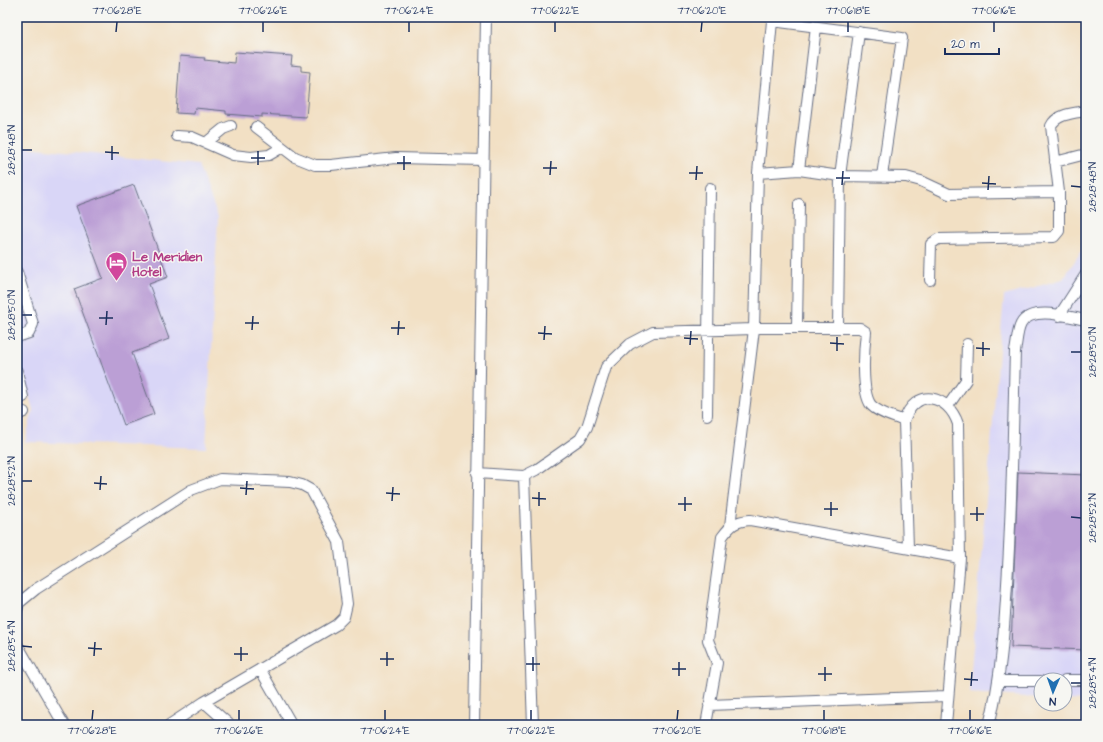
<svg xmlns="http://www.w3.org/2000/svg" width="1103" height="742" font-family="'Architects Daughter',sans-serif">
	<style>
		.built { fill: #d9d6f7 }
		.building { fill: #bb9fd5 }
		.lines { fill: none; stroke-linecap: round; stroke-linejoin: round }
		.lane-casing { stroke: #666d82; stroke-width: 12 }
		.lane { stroke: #fff; stroke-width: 10 }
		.ticks { fill: none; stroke: #1b2f5e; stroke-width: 1.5 }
		.labels { text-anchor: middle; stroke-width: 3; stroke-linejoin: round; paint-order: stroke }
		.hotel-label { font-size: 13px; font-weight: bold; fill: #b23c85; stroke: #f6f6f2; text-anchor: start }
		.neatline { fill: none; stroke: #1b2f5e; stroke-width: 1.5 }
		.ticks-label { font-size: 10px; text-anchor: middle; fill: #1b2f5e }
	</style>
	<rect width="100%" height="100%" fill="#f6f6f2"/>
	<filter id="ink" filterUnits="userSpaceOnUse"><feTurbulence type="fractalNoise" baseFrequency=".025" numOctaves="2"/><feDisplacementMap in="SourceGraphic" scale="8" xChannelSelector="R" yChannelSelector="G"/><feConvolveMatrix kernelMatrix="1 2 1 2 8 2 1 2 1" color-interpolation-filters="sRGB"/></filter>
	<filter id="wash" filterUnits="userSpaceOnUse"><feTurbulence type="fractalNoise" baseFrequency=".012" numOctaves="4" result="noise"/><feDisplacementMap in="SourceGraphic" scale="16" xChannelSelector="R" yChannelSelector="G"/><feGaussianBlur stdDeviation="0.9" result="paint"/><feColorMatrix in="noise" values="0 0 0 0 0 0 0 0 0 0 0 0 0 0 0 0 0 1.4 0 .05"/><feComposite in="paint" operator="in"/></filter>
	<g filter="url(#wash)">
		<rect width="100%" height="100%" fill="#f2e0c4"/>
		<path class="built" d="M17 146 198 165 218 217 206 448 25 442 33 410 17 349Z
			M1086 244V701L1065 700V680H1041V698L969 693 1004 296 1063 279Z"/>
		<g id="blocks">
			<path class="building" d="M235 52 292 56 291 65 301 66V71L310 72 306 117 262 114V117L226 114V111L195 108 194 114 176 113 180 56 205 58 204 60 234 63Z
				M134 185 168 277 149 284 169 339 132 353 154 414 124 425 74 289 103 278 76 206Z
				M1018 472 1086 475V650L1011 647Z"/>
		</g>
	</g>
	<g filter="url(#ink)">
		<use href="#blocks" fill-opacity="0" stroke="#666d82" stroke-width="1"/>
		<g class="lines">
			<defs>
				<path id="lane" d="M256 127 295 157 315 165H331L396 158 483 160
					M177 136 192 137 233 155 251 157 269 155 281 148
					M207 142 223 129 231 126
					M1055 162 1086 154
					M799 170 816 27
					M758 173 799 170 840 176 906 177 921 181 949 194 1059 192V231L1054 237 938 239 931 244 930 280
					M1059 192 1051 126C1056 114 1074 113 1086 111
					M17 272 33 324 29 333 17 337
					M1059 316 1086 274
					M797 327 799 204
					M838 327 840 176 859 32
					M17 371 23 397 17 399
					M948 406 966 380 967 344
					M17 415 24 412
					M707 415 710 188
					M477 473 524 476 536 470 580 439 587 427 606 367 630 344 653 332 754 329 758 173 772 21 902 38 882 176
					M524 476 533 725
					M730 526 754 329 759 328H860L866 332C864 348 861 392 871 405 878 413 895 417 904 421
					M908 548 904 421C915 387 948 394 958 424L960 558 946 725
					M17 610 19 603 36 589 191 490 220 479 290 482 302 485 311 490 339 542 347 604 344 617 336 625 204 702 169 725
					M17 644 64 725
					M260 669 292 725
					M1065 680H1086
					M998 681H1041
					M204 702 230 725
					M709 705 947 696
					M474 725 486 17
					M706 725 717 663 708 640 722 537C731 525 735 521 750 520L960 558
					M989 725C1001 680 1004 631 1007 584 1012 507 1013 429 1015 351 1017 343 1017 331 1021 324 1031 305 1069 317 1086 320"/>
			</defs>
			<use href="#lane" class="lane-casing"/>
			<use href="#lane" class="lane"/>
		</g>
	</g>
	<path class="ticks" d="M116 32 117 22M263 32V22M409 32V22M555 32V22M701 32 702 22M848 32V22M994 32V22M22 150H32M105 152 119 153M251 158H265M112 160V146M397 163H411M258 165V151M543 168H557M404 170V156M689 173H703M550 175 551 161M836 178H850M696 180 697 166M982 183 996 184M842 185 843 171M1071 186 1081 187M988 190 989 176M22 315H32M99 318H113M245 323H259M106 325 107 311M391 328H405M252 330 253 316M538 333 552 334M398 335 399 321M684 338 698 339M544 340 545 326M830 343 844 344M690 345 691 331M976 348 990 349M837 351V337M1071 352H1081M983 356V342M22 481H32M94 483 107 484M240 488 254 489M100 490 101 476M386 493 400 494M246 495 247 481M532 498 546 499M392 501 393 487M678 504H692M539 506V492M824 509H838M685 511V497M970 514H984M831 516V502M1071 517 1081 518M977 521V507M22 646 32 647M88 648 102 649M234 654H248M94 656 95 642M380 659H394M241 661V647M526 664H540M387 666V652M672 669H686M533 671V657M818 674H832M679 676V662M964 679 978 680M825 681V667M1071 683H1081M971 686 972 672M92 720 93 710M239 720V710M385 720V710M531 720V710M677 720 678 710M824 720V710M970 720V710"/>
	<defs>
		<symbol id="hotel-pin" viewBox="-11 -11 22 30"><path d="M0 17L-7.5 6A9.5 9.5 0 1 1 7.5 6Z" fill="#d1479c" stroke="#f6f6f2"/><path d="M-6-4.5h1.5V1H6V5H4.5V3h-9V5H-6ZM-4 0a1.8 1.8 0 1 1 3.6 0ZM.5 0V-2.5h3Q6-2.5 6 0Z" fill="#fff"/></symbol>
	</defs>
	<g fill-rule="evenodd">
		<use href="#hotel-pin" x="104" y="250" width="25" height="34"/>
	</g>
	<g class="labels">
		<g class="hotel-label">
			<text x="132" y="261">Le Meridien<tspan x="132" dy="15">Hotel</tspan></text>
		</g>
	</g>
	<rect width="1103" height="742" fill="none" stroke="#f6f6f2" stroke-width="44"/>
	<g transform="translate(1053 692) rotate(182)"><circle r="19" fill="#f6f6f2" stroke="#9ea6b7"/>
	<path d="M0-3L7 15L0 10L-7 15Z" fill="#1f6fb2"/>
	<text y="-6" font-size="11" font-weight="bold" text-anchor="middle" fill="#1b2f5e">N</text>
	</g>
	<path d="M945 48v6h54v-6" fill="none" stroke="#1b2f5e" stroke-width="2"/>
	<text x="951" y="48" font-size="12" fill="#1b2f5e" stroke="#f6f6f2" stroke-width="3" paint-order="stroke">20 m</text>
	<rect x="22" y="22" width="1059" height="698" class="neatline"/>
	<g class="ticks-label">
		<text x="117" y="14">77°06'28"E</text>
		<text x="263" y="14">77°06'26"E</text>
		<text x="409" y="14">77°06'24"E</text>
		<text x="555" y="14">77°06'22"E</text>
		<text x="702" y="14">77°06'20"E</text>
		<text x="848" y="14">77°06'18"E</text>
		<text x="994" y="14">77°06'16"E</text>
		<text transform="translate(11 150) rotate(-90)" y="4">28°28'48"N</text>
		<text transform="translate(1092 187) rotate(-90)" y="4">28°28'48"N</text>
		<text transform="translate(11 315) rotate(-90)" y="4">28°28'50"N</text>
		<text transform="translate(1092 352) rotate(-90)" y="4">28°28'50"N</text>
		<text transform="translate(11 481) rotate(-90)" y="4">28°28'52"N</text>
		<text transform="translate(1092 518) rotate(-90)" y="4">28°28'52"N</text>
		<text transform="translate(11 646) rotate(-90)" y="4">28°28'54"N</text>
		<text transform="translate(1092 683) rotate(-90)" y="4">28°28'54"N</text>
		<text x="92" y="734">77°06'28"E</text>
		<text x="239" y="734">77°06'26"E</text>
		<text x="385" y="734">77°06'24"E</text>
		<text x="531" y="734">77°06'22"E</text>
		<text x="677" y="734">77°06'20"E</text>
		<text x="824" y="734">77°06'18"E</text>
		<text x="970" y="734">77°06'16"E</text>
	</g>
</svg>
